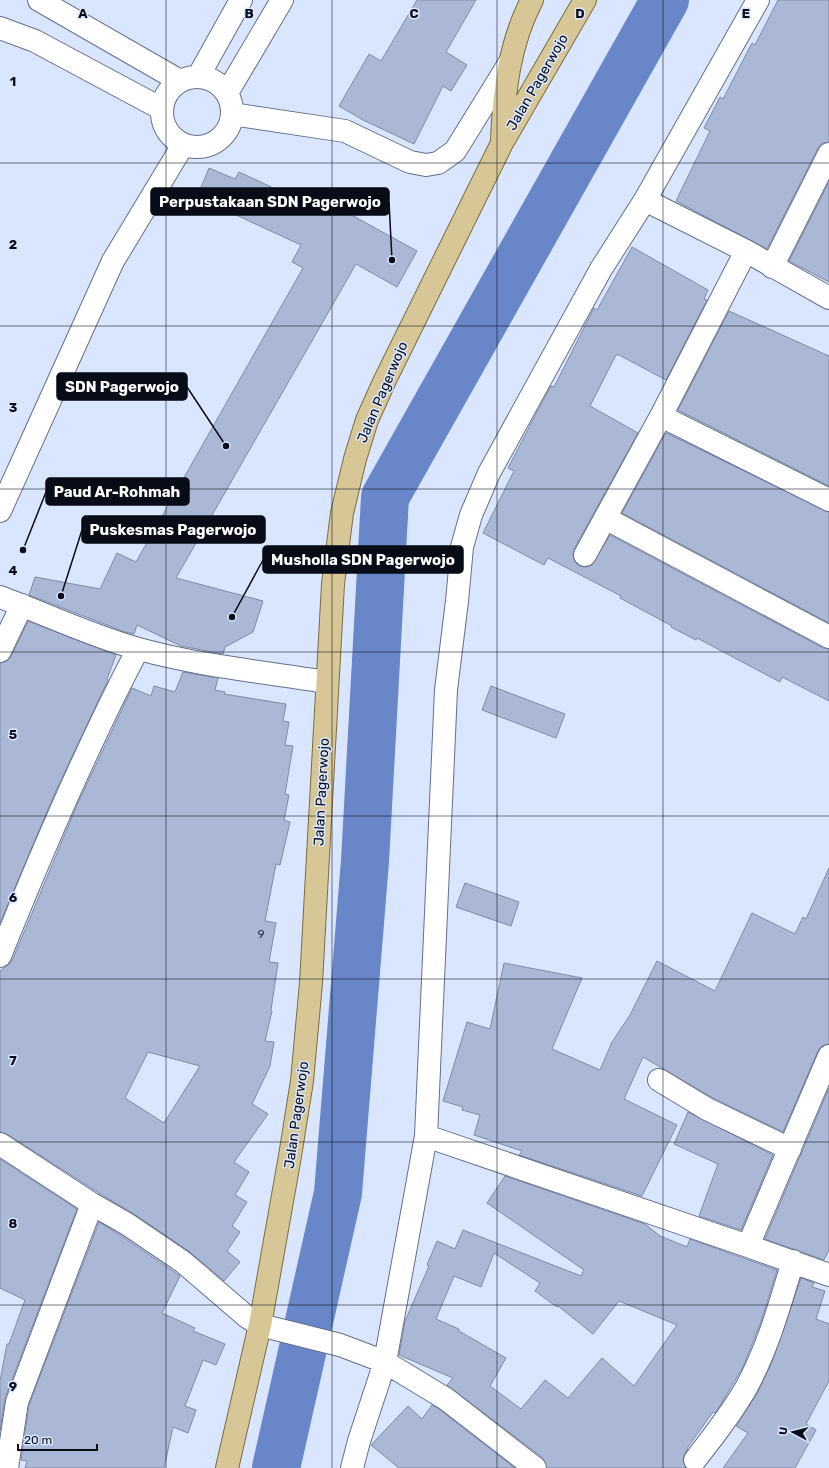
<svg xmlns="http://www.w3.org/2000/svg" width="829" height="1468" font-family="Rubik,sans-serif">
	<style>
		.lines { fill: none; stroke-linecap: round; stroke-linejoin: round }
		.river { stroke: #6886c8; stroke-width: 48 }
		.building { fill: #aab8d6; stroke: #7e8ba8; fill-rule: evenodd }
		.minor-casing { stroke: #63708b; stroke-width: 24 }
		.major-casing { stroke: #7d6d3c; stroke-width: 24 }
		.minor { stroke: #fff; stroke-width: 22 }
		.major { stroke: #d7c796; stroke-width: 22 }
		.grid { fill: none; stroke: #070c16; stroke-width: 1; stroke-opacity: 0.55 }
		.labels { text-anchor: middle; stroke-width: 3; stroke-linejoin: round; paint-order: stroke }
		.number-label { font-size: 12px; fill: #303746 }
		.street-label { font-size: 14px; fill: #070c16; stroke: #dae6ff }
		.grid-label { font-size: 13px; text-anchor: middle; font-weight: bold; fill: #070c16; stroke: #dae6ff; stroke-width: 3; stroke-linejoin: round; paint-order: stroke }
		.leader { fill: none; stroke: #070c16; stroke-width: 1.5 }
		.callout-dot { fill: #070c16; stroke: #dae6ff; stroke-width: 1.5 }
		.callout { fill: #070c16; stroke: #070c16; stroke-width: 1.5 }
		.callout-label { font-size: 15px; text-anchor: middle; font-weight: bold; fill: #fff }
	</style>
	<rect width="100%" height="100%" fill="#dae6ff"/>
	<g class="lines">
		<path class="river" d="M276 1468 338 1193 365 861 385 497 665 0"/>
	</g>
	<path class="building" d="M417 0H476L446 52 467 65 451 91 443 86 414 144 363 120 339 106 369 54 381 61Z
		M778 0H829V142L822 143 818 148 767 249 676 201 710 131 704 128 720 97 723 99 752 43 755 45Z
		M209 168 235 179 239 172 321 210 326 201 417 251 397 287 356 264 176 578 263 601 253 632 225 647 223 654 181 646 137 625 134 634 125 632 29 595 35 577 100 589 117 553 136 562 303 268 292 262 301 245 197 197Z
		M829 182V282L789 261Z
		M632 247 708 290 704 299 707 300 666 380 619 355H616L590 406 638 433 574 549 573 555 574 561 579 566 586 567 592 565 610 535 823 648 829 649V701L782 677 780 682 697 638 696 640 671 627 672 626 620 598 621 596 548 558 544 565 483 533 514 471 508 468 537 412 551 386 554 387 594 308 597 310Z
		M729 311 829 356V486L678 410Z
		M666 433 829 512V623L622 513Z
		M28 621 116 655 107 679 108 680 54 795 0 923V663L7 661 11 657Z
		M183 672 218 678 215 690 225 692 224 694 286 704 283 721 289 722 285 745 293 746 285 794 289 795 284 820 290 822 280 865 276 864 265 921 276 923 269 962 278 963 271 1010 272 1011 265 1041 274 1042 270 1066 252 1104 268 1114 234 1162 249 1172 235 1195 247 1202 232 1226 240 1232 227 1251 240 1262 224 1281 190 1252 134 1214 99 1193 7 1134 0 1132V971L12 961 77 805 132 688 151 696 154 686 175 692ZM148 1052 200 1066 164 1123 125 1098Z
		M491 686 565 714 556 738 482 710Z
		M829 868V1044L822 1046 818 1051 783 1132 713 1098 643 1057 624 1099 677 1125 642 1196 519 1155 522 1151 474 1135 480 1115 462 1110 463 1107 443 1101 467 1022 490 1029 504 963 582 978 552 1049 600 1070 612 1042 630 1015 657 961 715 991 752 913 795 934 803 917 806 919Z
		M465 883 519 902 511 926 456 907Z
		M829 1088V1250L824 1260 765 1239Z
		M688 1112 773 1155 741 1230 699 1216 718 1164 674 1144Z
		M0 1159 77 1209 5 1398 0 1431V1381L7 1344H9L25 1300 0 1288Z
		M505 1176 645 1224 660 1236 687 1247 690 1239 777 1270 761 1322 743 1367 718 1409 715 1413 713 1412 688 1447 683 1459 686 1468H547L543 1458 447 1385 453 1378 399 1355 405 1321 429 1266 427 1265 437 1241 455 1249 463 1230 581 1276 584 1270 487 1203ZM494 1253 540 1283 535 1291 557 1307 558 1306 593 1334 619 1301 677 1325 634 1386 602 1358 568 1398 545 1380 521 1409 490 1386 506 1358 459 1331V1329L436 1319 454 1276 481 1287Z
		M99 1222 120 1235 180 1276 162 1313 195 1328 193 1331 225 1344 216 1365 203 1360 185 1406 196 1410 188 1433 173 1427 164 1468H25L27 1461 21 1460 29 1405Z
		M801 1278 814 1283 812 1287 825 1291 816 1319 829 1324V1381L806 1424 816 1430 795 1468H723L748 1433 736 1426 757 1394 772 1362Z
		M432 1405 439 1409 515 1468H399L371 1445 408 1406 422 1419Z"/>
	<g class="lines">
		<defs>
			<path id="minor" d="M39 0 180 81
				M0 28 35 41 162 109
				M198 77 241 0
				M162 112a35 35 0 1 1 70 0a35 35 0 1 1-70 0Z
				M227 93 282 0
				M232 114 345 131 410 162 426 165 438 163 455 151 510 62
				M645 200 746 251 829 298
				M772 267 829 154
				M661 416 829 500
				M0 511 113 261 183 145
				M605 518 829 637
				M585 555 661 416 746 251
				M0 597C46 614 91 636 139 649 200 666 265 672 327 682
				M0 651 22 605
				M0 956C42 851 86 748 138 649
				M659 1080 707 1109 790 1149
				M426 1136 748 1246 829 1275
				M0 1144 92 1204 127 1224 183 1262 247 1317 260 1325 340 1345 385 1362 446 1399 535 1468
				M748 1246 829 1056
				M695 1460C713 1437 731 1414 746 1388 768 1348 780 1304 793 1261
				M7 1468 17 1402 92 1204
				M352 1468 359 1441 385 1362 426 1136 446 690 457 601 462 547 471 515 489 473 601 269 645 200 758 0"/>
			<path id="major" d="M502 140C504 92 509 44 532 0
				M227 1468 260 1325 290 1156 302 1081 311 983 333 584 342 513 355 459 367 420 385 380 502 143 585 0"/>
		</defs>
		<use href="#minor" class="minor-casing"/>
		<use href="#major" class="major-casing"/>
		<use href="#minor" class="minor"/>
		<use href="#major" class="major"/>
	</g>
	<path class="grid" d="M166 0V1468M332 0V1468M497 0V1468M663 0V1468M0 163H829M0 326H829M0 489H829M0 652H829M0 816H829M0 979H829M0 1142H829M0 1305H829"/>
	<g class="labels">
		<g class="number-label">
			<text x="261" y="938">9</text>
		</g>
		<g class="street-label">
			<text transform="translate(537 82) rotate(-60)" y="5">Jalan Pagerwojo</text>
			<text transform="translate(382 392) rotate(-67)" y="5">Jalan Pagerwojo</text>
			<text transform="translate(321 792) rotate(-87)" y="5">Jalan Pagerwojo</text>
			<text transform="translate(296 1115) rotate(-82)" y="5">Jalan Pagerwojo</text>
		</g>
	</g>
	<g class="grid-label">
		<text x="83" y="18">A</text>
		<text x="249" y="18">B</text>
		<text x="414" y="18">C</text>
		<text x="580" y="18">D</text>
		<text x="746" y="18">E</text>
		<text x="13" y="86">1</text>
		<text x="13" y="249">2</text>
		<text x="13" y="412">3</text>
		<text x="13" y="575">4</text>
		<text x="13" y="739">5</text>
		<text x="13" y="902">6</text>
		<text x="13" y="1065">7</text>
		<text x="13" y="1228">8</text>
		<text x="13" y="1391">9</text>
	</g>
	<path class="leader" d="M392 260L389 202M226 446L187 387M23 550L46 492M61 596L82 530M232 617L263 560"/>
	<g class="callout-dot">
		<circle cx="392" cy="260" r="4"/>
		<circle cx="226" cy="446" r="4"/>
		<circle cx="23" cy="550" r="4"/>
		<circle cx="61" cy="596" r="4"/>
		<circle cx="232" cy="617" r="4"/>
	</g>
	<g class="callout">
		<rect x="151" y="188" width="238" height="27" rx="4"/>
		<rect x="57" y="373" width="130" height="27" rx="4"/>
		<rect x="46" y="478" width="143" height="27" rx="4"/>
		<rect x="82" y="516" width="183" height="27" rx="4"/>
		<rect x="263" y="546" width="200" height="27" rx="4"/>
	</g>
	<g class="callout-label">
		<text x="270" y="207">Perpustakaan SDN Pagerwojo</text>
		<text x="122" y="392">SDN Pagerwojo</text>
		<text x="117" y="497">Paud Ar-Rohmah</text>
		<text x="173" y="535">Puskesmas Pagerwojo</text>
		<text x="363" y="565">Musholla SDN Pagerwojo</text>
	</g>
	<g transform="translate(793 1432) rotate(277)" stroke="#dae6ff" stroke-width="3" paint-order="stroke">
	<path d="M0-3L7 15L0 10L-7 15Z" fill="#070c16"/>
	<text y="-6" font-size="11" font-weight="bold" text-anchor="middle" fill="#070c16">U</text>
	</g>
	<path d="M18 1444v6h79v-6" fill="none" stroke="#070c16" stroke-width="2"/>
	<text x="24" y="1444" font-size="12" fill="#070c16" stroke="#dae6ff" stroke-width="3" paint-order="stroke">20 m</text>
</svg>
